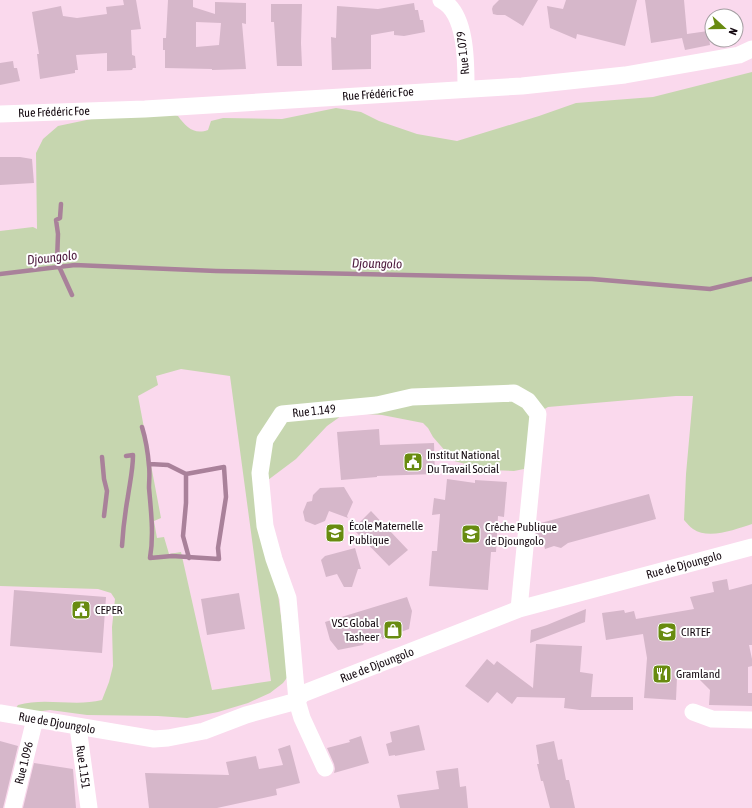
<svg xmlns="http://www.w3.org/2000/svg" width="752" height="808" font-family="'Asap Condensed',sans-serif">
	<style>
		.green { fill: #c6d6af; fill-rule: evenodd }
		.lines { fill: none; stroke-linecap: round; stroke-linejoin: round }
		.stream { stroke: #a9819a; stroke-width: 4.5 }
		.building { fill: #d6b7ca; fill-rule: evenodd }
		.minor { stroke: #fff; stroke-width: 17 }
		.labels { text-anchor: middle; stroke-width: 4; stroke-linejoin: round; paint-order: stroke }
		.street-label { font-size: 12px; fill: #160b12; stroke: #fff }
		.poi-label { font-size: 12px; fill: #160b12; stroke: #fff; text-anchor: start }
		.water-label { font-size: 13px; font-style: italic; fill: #4d1a3d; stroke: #fff }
	</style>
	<rect width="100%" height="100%" fill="#fad9ed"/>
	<path class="green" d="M752 72V524C736 529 709 540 693 529 690 527 687 523 684 520L686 474 693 396H676L548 407 543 410 524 469 514 471 489 470 454 461 433 437 428 428 423 423 382 415 350 413 341 416 327 426 296 459 260 486 277 587 289 675 283 683 270 693 248 703 218 712 187 718 158 716 87 715 50 710 20 714 16 708 18 705C45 697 74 707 102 700L109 682 113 666 112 627 115 599 111 593 98 589 0 586V231L33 227 37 229 36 153 43 139 58 126 96 118 172 114 178 116C186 127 194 135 208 130L211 121 223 118 282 119 336 108 361 112 379 121 417 134 457 141 539 116 576 103 653 97ZM181 369 230 376 271 681 212 690 181 552 169 554 164 537 157 538 154 521 161 518 138 396 158 385 156 376Z"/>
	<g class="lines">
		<path class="stream" d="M61 204 60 218 56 220 58 234 57 262 72 295
			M0 274 75 265 216 271 592 279 710 289 752 279
			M142 427C146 440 148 453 149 466 150 473 149 481 149 488 151 511 154 535 150 558L172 556 219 559 218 548 226 497 224 467 186 474 168 465 149 464
			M102 457 104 479 107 491 104 516
			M186 474V503L183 536 189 558
			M122 546C123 529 125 513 128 496 130 482 133 469 133 455L126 456"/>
	</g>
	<path class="building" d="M123 0H136L141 29 131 30 132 55 135 56 136 68H133L132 70 107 71V53L76 55 78 70H75V73L40 79 37 54H39L32 12 61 6 63 16 77 18 107 14 106 7 124 5Z
		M168 0H193V7L215 14V2L246 3V24L242 23 246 69 212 70V69L165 68V50H163V38H166ZM196 22 221 23 219 45 196 47Z
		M499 0H538L523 26 505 15H497L493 14 492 9 493 6Z
		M566 0H637L625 46 577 34 576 39 550 28 547 6 563 9Z
		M645 0H684L687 34 708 31 710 45 685 50 682 38 651 43Z
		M414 3 415 10H418L420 20H423L425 32 404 36 394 35V31L371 35V69L332 70 331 37 336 38 337 6 378 9Z
		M271 4H302L301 43 302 66H277L274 22H271Z
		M13 61 14 68H17L20 81 0 85V63Z
		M0 157H20L32 159 34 183 0 185Z
		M379 429 380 445 434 443 435 474 377 476V477L341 480 337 432Z
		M447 479 475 483V480L507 482 504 517 498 516 496 552H491L488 590 429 586 432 551H437L440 514 432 515 434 498 445 500Z
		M344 487 353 502 347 516 348 518 329 511 325 521 315 525 305 521 303 512 307 502 312 501 313 495 320 488Z
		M649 494 656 519 568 543 561 548 554 546 545 549 544 545 538 547 536 538 537 524Z
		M371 511 408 550 389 566 355 531V527Z
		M355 548 361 569H358L352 587H344L337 574 326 577 321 560 325 556Z
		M727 579 729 590 752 584V645H749L752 659V666L748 667V693H752V706L709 705 710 690 699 679 677 677 676 700 644 698 647 658 643 634 606 640 602 613 624 610 625 613 634 611 636 619 694 609 690 597 714 592 712 582Z
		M14 590 106 597 102 653 10 646Z
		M239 593 245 629 207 635 201 599Z
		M407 597 412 611 409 629 382 639V637L364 643 363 645 338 650 330 640 325 622Z
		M586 609 585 622 530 643 531 630 547 625Z
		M536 644 582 646 580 672 593 674 591 697H633V710H580L564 708 565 698 517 697 512 704 497 692 488 703 465 686 487 659 494 665 497 661 533 688Z
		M419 725 425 750 395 756V755L389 756 386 744 392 742 390 732Z
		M361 736 369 763 334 773 335 769 334 764 327 748 350 742 349 740Z
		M0 741 18 746 3 808H0Z
		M554 741 558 760 562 759 566 780H569L575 808H550L543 781H541L537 764H539L536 745Z
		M290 745 300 783 276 789 277 795 217 808H149L145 773 229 775 226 762 256 756 259 769 283 765 278 749Z
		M34 763 73 769 76 808H23Z
		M458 768 460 787 466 786 468 808H400L397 795 439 789 436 771Z"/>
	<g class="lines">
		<path class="minor" d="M441 0C467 13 466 64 466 89
			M0 114 145 109 522 86 625 75 739 55 752 49
			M693 712 712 719 752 720
			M0 713 154 739 168 738 204 731 246 715 297 701 302 694 519 609 752 547
			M78 727 89 808
			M325 768 302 718 297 701 288 598 274 559 265 526 260 473 265 440 282 414 377 405 412 397 514 393 528 401 538 414 519 609
			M13 808 35 719"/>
	</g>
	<defs>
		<symbol id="civic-square" viewBox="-11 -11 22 22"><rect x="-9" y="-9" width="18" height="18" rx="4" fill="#688b10" stroke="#fff"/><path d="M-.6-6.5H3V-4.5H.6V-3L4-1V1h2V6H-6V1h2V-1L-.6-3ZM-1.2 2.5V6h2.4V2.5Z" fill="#fff"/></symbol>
		<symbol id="school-square" viewBox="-11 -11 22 22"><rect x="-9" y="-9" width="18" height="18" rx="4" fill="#688b10" stroke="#fff"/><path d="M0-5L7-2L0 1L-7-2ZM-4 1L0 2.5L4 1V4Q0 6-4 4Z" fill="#fff"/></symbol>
		<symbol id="shop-square" viewBox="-11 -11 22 22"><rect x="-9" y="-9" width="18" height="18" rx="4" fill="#688b10" stroke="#fff"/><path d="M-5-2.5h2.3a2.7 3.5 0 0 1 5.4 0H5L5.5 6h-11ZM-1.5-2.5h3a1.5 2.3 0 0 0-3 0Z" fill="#fff"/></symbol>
		<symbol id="restaurant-square" viewBox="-11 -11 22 22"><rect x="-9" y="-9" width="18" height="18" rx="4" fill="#688b10" stroke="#fff"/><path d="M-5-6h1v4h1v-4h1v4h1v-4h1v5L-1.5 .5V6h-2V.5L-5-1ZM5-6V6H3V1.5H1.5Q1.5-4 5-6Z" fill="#fff"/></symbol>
	</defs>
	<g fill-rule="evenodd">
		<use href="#civic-square" x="402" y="451" width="22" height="22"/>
		<use href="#school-square" x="324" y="522" width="22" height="22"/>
		<use href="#school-square" x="460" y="523" width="22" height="22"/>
		<use href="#civic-square" x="70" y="599" width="22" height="22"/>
		<use href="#shop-square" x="382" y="619" width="22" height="22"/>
		<use href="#school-square" x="656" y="621" width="22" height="22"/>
		<use href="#restaurant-square" x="651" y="663" width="22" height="22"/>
	</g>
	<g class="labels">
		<g class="street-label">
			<text transform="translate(463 53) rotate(-96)" y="4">Rue 1.079</text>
			<text transform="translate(378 94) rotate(-4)" y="4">Rue Frédéric Foe</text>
			<text transform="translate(54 112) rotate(-2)" y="4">Rue Frédéric Foe</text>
			<text transform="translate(314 411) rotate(-6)" y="4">Rue 1.149</text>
			<text transform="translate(684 565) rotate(-15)" y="4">Rue de Djoungolo</text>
			<text transform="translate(377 665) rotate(-21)" y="4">Rue de Djoungolo</text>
			<text transform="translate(57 723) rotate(10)" y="4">Rue de Djoungolo</text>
			<text transform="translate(24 763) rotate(-76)" y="4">Rue 1.096</text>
			<text transform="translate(83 767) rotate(82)" y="4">Rue 1.151</text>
		</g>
		<g class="poi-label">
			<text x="427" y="459">Institut National<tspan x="427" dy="14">Du Travail Social</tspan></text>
			<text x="349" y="530">École Maternelle<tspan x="349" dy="14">Publique</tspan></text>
			<text x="485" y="531">Crêche Publique<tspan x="485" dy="14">de Djoungolo</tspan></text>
			<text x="95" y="614">CEPER</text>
			<text x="379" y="627" text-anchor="end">VSC Global<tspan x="379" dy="14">Tasheer</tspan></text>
			<text x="681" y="636">CIRTEF</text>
			<text x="676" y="678">Gramland</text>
		</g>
		<g class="water-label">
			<text transform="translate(52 257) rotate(-6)" y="5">Djoungolo</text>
			<text transform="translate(377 263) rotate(1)" y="5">Djoungolo</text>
		</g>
	</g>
	<g transform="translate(724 28) rotate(111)"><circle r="19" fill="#ffffff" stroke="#a29da0"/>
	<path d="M0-3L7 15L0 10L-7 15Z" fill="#688b10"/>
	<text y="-6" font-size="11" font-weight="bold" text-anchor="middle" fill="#160b12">N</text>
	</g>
</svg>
